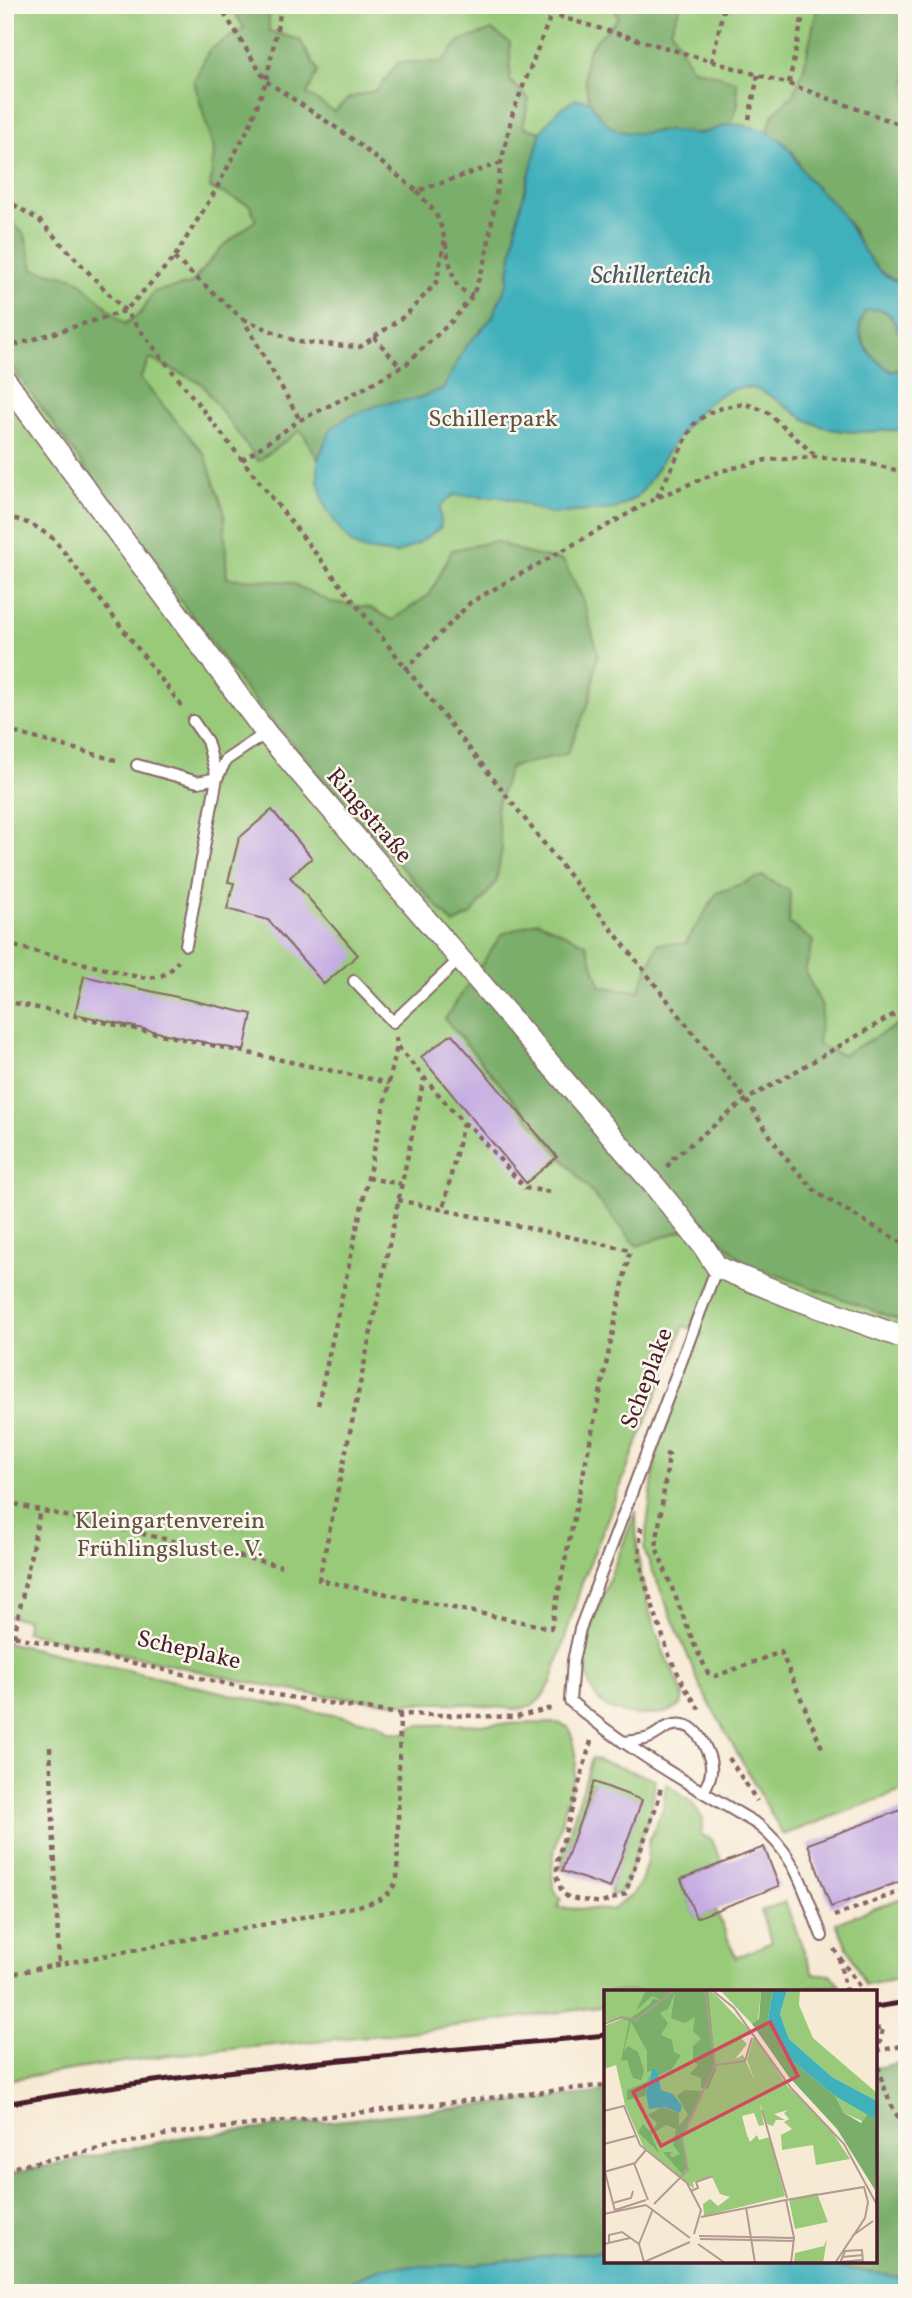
<svg xmlns="http://www.w3.org/2000/svg" width="912" height="2298" font-family="Vollkorn,serif">
	<style>
		.green { fill: #99ca7a; stroke: #727452; stroke-width: 2 }
		.forest { fill: #7aae6a; stroke: #62664a; stroke-width: 2 }
		.water { fill: #40b0bb; stroke: #456873; stroke-width: 2 }
		.building { fill: #c4abe2 }
		.lines { fill: none; stroke-linecap: round; stroke-linejoin: round }
		.lane-casing { stroke: #876666; stroke-width: 14 }
		.street-casing { stroke: #876666; stroke-width: 24 }
		.path { stroke: #876666; stroke-width: 4.5; stroke-dasharray: 5 5; stroke-linecap: butt }
		.lane { stroke: #fff; stroke-width: 10 }
		.street { stroke: #fff; stroke-width: 21 }
		.rail { stroke: #4a1f2b; stroke-width: 5 }
		.labels { text-anchor: middle; stroke-width: 5; stroke-linejoin: round; paint-order: stroke }
		.park-label { font-size: 24px; fill: #625243; stroke: #fbf7ec }
		.street-label { font-size: 24px; fill: #4a1f2b; stroke: #fbf7ec }
		.water-label { font-size: 26px; font-style: italic; fill: #465965; stroke: #fbf7ec }
		.inset-road { fill: none; stroke: #b29991; stroke-width: 2 }
		.view { fill: #d1495b; fill-opacity: 0.15; stroke: #d1495b; stroke-width: 3.5 }
		.inset-edge { fill: none; stroke: #4a1f2b; stroke-width: 3.5 }
	</style>
	<rect width="100%" height="100%" fill="#fbf7ec"/>
	<filter id="ink" filterUnits="userSpaceOnUse"><feTurbulence type="fractalNoise" baseFrequency=".0143" numOctaves="2"/><feDisplacementMap in="SourceGraphic" scale="14" xChannelSelector="R" yChannelSelector="G"/><feConvolveMatrix kernelMatrix="1 2 1 2 8 2 1 2 1" color-interpolation-filters="sRGB"/></filter>
	<filter id="wash" filterUnits="userSpaceOnUse"><feTurbulence type="fractalNoise" baseFrequency=".00686" numOctaves="4" result="noise"/><feDisplacementMap in="SourceGraphic" scale="28" xChannelSelector="R" yChannelSelector="G"/><feGaussianBlur stdDeviation="1.57" result="paint"/><feColorMatrix in="noise" values="0 0 0 0 0 0 0 0 0 0 0 0 0 0 0 0 0 1.4 0 .05"/><feComposite in="paint" operator="in"/></filter>
	<g filter="url(#wash)">
		<rect width="100%" height="100%" fill="#f7ead5"/>
		<path class="green" d="M5 5H907V1789L783 1835 701 1688 644 1550 657 1447 702 1333 684 1326 582 1583 551 1683 542 1697 532 1706 518 1709 451 1703H398L311 1694 243 1681 26 1632 27 1620 8 1616 5 1626Z
			M636 1511C635 1563 646 1608 665 1655 671 1669 679 1681 683 1695L681 1705C666 1717 643 1716 624 1713 601 1710 589 1693 586 1669 582 1636 623 1546 636 1511Z
			M5 1642 268 1703 377 1723 390 1732 409 1733 410 1728 419 1725 558 1723 568 1727C573 1738 577 1751 576 1763 574 1793 535 1879 561 1898L558 1908 612 1910 632 1895 641 1881 647 1861 649 1840 663 1809 666 1783 692 1803 703 1819 701 1835 711 1839 723 1863 681 1879 696 1917 716 1910 736 1958 771 1942 761 1911 785 1902 813 1974H830L840 1986 715 1992H606V2006L409 2032 169 2055 5 2080Z
			M592 1758 655 1779 652 1808 624 1888 618 1894 611 1895 610 1888 641 1800 593 1783 562 1871V1856Z
			M907 1896V1978L865 1985 836 1923Z"/>
		<path class="forest" d="M232 5H269V31L300 40 318 71 307 94 334 112 349 98 377 90 399 62H442L460 41 492 30 510 43V81L529 99 523 127 541 132 518 216 508 282 492 318 465 348 443 389 416 399 380 404 331 429 318 459 301 430 258 461 201 383 150 359 140 378 205 455 224 511 227 578 289 582 331 602 371 608 392 620 430 594 452 550 496 541 525 553 563 561 582 597 598 653 590 700 567 754 510 767 496 809 502 849 496 882 471 915 454 924 357 820 246 691 5 357V216L25 235 33 269 76 278 125 324 141 313 153 292 191 284 221 248 256 220 250 205 210 188 214 151 194 81 209 50 244 28 233 10Z
			M613 5H681L671 29 691 68 736 81 738 104 731 124C721 127 711 132 700 133 690 135 679 131 668 131 652 131 636 136 620 132 591 126 577 75 589 50 595 39 610 28 618 18Z
			M818 5H907V283H900L878 270 863 252 852 228 834 205 804 175 793 152 768 132 772 115 793 95 804 67Z
			M874 308C899 314 891 327 907 343V366L892 372C871 358 851 338 865 311Z
			M762 876 790 891 789 923 813 941 805 972 822 1006 818 1045 842 1055 907 1020V1323L745 1263 704 1223 637 1246 445 1019 502 934 538 921 586 944 601 987 639 991 658 943 685 944 717 893Z
			M907 2061V2278L798 2261H875V2068Z
			M606 2092V2252L554 2255 469 2265 383 2267 326 2293H5V2175L184 2137Z"/>
		<path class="water" d="M576 99 590 101C611 139 627 134 666 131 676 130 687 134 698 134 708 133 718 127 728 125 738 123 761 128 770 133 791 145 792 155 804 173 812 186 827 196 837 208 856 232 872 282 907 283V343C891 328 897 302 865 311 850 338 871 358 892 372L907 366V430C880 430 853 435 827 428 803 422 788 406 767 394 714 363 667 454 644 489L635 498 615 509 549 514 514 500 500 497 454 495 440 507 441 527 419 543 395 554 365 550 352 544 338 527 325 506 318 481V459L331 429 348 417 381 404 416 399 443 389 465 348 492 318 508 282 518 216 541 132 557 111Z
			M606 2252V2261H798L907 2278V2293H326L383 2267 469 2265 554 2255Z"/>
		<g id="blocks">
			<path class="building" d="M272 810 312 858 290 877 358 955 324 984 268 920 227 909 234 883 228 882 239 838Z
				M84 976 252 1014 244 1051 75 1014Z
				M452 1034 557 1157 526 1183 421 1057Z
				M594 1782 642 1800 610 1888 562 1871Z
				M901 1810 907 1828V1879L831 1907 808 1844Z
				M764 1847 779 1886 696 1918 681 1879Z"/>
		</g>
	</g>
	<g filter="url(#ink)">
		<use href="#blocks" fill-opacity="0" stroke="#876666" stroke-width="2"/>
		<g class="lines">
			<defs>
				<path id="lane" d="M137 765 198 782 217 778 207 741 193 721
					M186 945 217 778 226 760 266 733
					M354 981 393 1022 460 959
					M717 1267 580 1629 573 1661 570 1701C627 1750 693 1786 757 1824 797 1855 804 1891 822 1936
					M623 1742C630 1741 638 1741 645 1739 655 1737 661 1729 670 1726 690 1720 700 1734 707 1751 714 1767 712 1777 703 1792"/>
				<path id="street" d="M5 380 266 733 654 1185 702 1244 717 1267 788 1296 907 1339"/>
			</defs>
			<use href="#lane" class="lane-casing"/>
			<use href="#street" class="street-casing"/>
			<path class="path" d="M219 5 266 81 347 135 417 191 501 163
				M520 5 789 84 907 127
				M712 62 724 5
				M789 83 805 5
				M749 119 758 75
				M417 191C424 200 434 209 438 219 448 242 447 267 459 289L473 295
				M5 199 40 221 125 311 746 1100 783 1155 817 1193 907 1246
				M174 258 243 319 300 420
				M243 319 298 342 360 347 406 315 436 283 445 239
				M374 337 401 367
				M5 348 125 311 174 258 214 193 250 125 266 81 282 5
				M242 460 300 420 361 390 406 364 452 321 473 295 486 259 501 163 513 112 551 15
				M657 497 693 425 708 413 725 407 746 404 767 412 817 457
				M5 515 33 525 54 539 184 709
				M405 670 471 602 656 498 721 471 766 460 818 457 864 462 907 473
				M5 730 119 761
				M5 944 138 977C157 979 167 977 178 961
				M5 1001 389 1083
				M396 1037 397 1046 463 1123 443 1210
				M463 1123 471 1127 525 1188 551 1192
				M667 1167 673 1158 746 1100 907 1007
				M368 1178 401 1184
				M398 1200 630 1250 551 1628 319 1580 424 1078
				M318 1405 397 1046
				M665 1454 669 1455 656 1547 694 1644 708 1673 716 1676 781 1652 823 1750
				M5 1502 281 1566
				M641 1527 639 1556 645 1583 669 1655 684 1686 701 1712
				M5 1634 276 1695 400 1714 516 1717 555 1707
				M14 1637 40 1510
				M591 1741 557 1862V1878L562 1892 569 1898 602 1903 625 1894 658 1801 661 1786
				M50 1747 59 1964
				M729 1758 757 1801
				M834 1916 907 1889
				M834 1949 863 1992
				M839 1958 846 1992
				M5 1975 354 1907C376 1901 386 1902 397 1880L400 1714
				M875 2029 883 2028 878 2050
				M875 2047C879 2054 877 2062 879 2070 884 2089 893 2114 907 2128
				M876 2051 907 2045
				M5 2169 169 2134 606 2085"/>
			<use href="#lane" class="lane"/>
			<use href="#street" class="street"/>
			<path class="rail" d="M875 2007 907 2002
				M5 2104C203 2068 406 2055 606 2035"/>
		</g>
	</g>
	<g class="labels">
		<g class="park-label">
			<text x="493" y="426">Schillerpark</text>
			<text x="170" y="1528">Kleingartenverein<tspan x="170" dy="28">Frühlingslust e. V.</tspan></text>
		</g>
		<g class="street-label">
			<text transform="translate(370 815) rotate(49)" y="8">Ringstraße</text>
			<text transform="translate(646 1378) rotate(-69)" y="8">Scheplake</text>
			<text transform="translate(189 1649) rotate(13)" y="8">Scheplake</text>
		</g>
		<g class="water-label">
			<text x="651" y="283">Schillerteich</text>
		</g>
	</g>
	<g transform="translate(604 1990)">
		<rect width="273" height="273" fill="#f7ead5"/>
		<path d="M0 0H105L112 5 149 44 136 47 143 54 131 69 139 65 151 91 143 70 150 46 184 97 224 136 246 169 212 175 209 155 178 160 177 145 188 139 180 132 185 129 180 123 184 120 170 124 181 130H172L169 136 163 134 156 114 160 135 155 136 150 123 138 126 143 145 146 152 153 145 155 150 166 147 181 206 100 226 99 214 106 209 114 216 126 207 116 204 108 187 89 192 90 199 39 156 21 115 12 75 0 79V36L18 29 0 32ZM116 0H157L154 31 148 34ZM183 0H196L195 15 209 48 273 103V111L228 87 185 49 176 24ZM231 106 264 124 260 132 240 123ZM213 203 224 232 191 239 185 209ZM223 249 219 273H190L191 263 220 256Z" fill="#99ca7a"/>
		<path d="M42 0H104L112 80 104 99 97 98V88L86 84 94 75 89 71V56L97 49 89 41 91 27 81 33 67 28 71 3 64 19 56 23 64 33 57 45 68 50 70 62 77 65 68 79 54 86 53 79 43 82V61L27 32 20 60 24 56 34 62 40 81 37 90 29 88 23 70 17 71 25 31 18 29 28 27 45 15 49 9 57 10 48 6 32 21ZM157 0H169L164 28 181 65 231 106 240 123 257 133 264 124 273 130 271 200 233 139 185 87 148 34 155 29ZM46 85 41 106 23 110V100L43 92ZM81 100 98 101 77 148 84 177 78 184 59 162H68L65 165 69 167 76 164 69 155 72 139 62 135 47 144 55 163 34 142 39 134 46 141 50 139 53 133 44 125 58 117 75 123V136L84 125 73 106Z" fill="#7aae6a"/>
		<path d="M169 0H183L176 24 185 49 228 87 273 111V130L231 106 181 65 164 28ZM53 79 57 100 69 104 78 116 76 123 61 117 45 119 42 104 48 80Z" fill="#40b0bb"/>
		<path class="inset-road" d="M101 0 111 75M108 0 130 18 187 98 240 154 273 215M0 34 18 27 32 30 71 0M111 75 141 71 148 48M158 120 183 208M0 121 20 116 36 155 83 193 97 220 90 244M0 154 31 146M30 173 44 210M0 182 31 173 42 160M1 182 11 221M87 201 94 198 92 192 109 186M182 210 260 197 264 212 261 228 231 273M182 210 190 248 187 273M9 213 27 208 29 201M50 214 84 180 78 148 111 75M42 215 86 248M142 217 151 273M11 220 42 210M0 224 42 215M97 227 182 210M95 246 190 248M248 246 269 231M96 249 190 251M5 253V245L18 242 35 254 40 272M0 254 26 248M35 254 49 219M94 254 121 273M238 267 259 265M236 272 258 270M38 273 86 252M236 273 241 261 258 260 259 273"/>
		<path class="view" d="M166 32 194 86 57 156 29 102Z"/>
		<rect width="273" height="273" class="inset-edge"/>
	</g>
	<rect width="912" height="2298" fill="none" stroke="#fbf7ec" stroke-width="28"/>
</svg>
